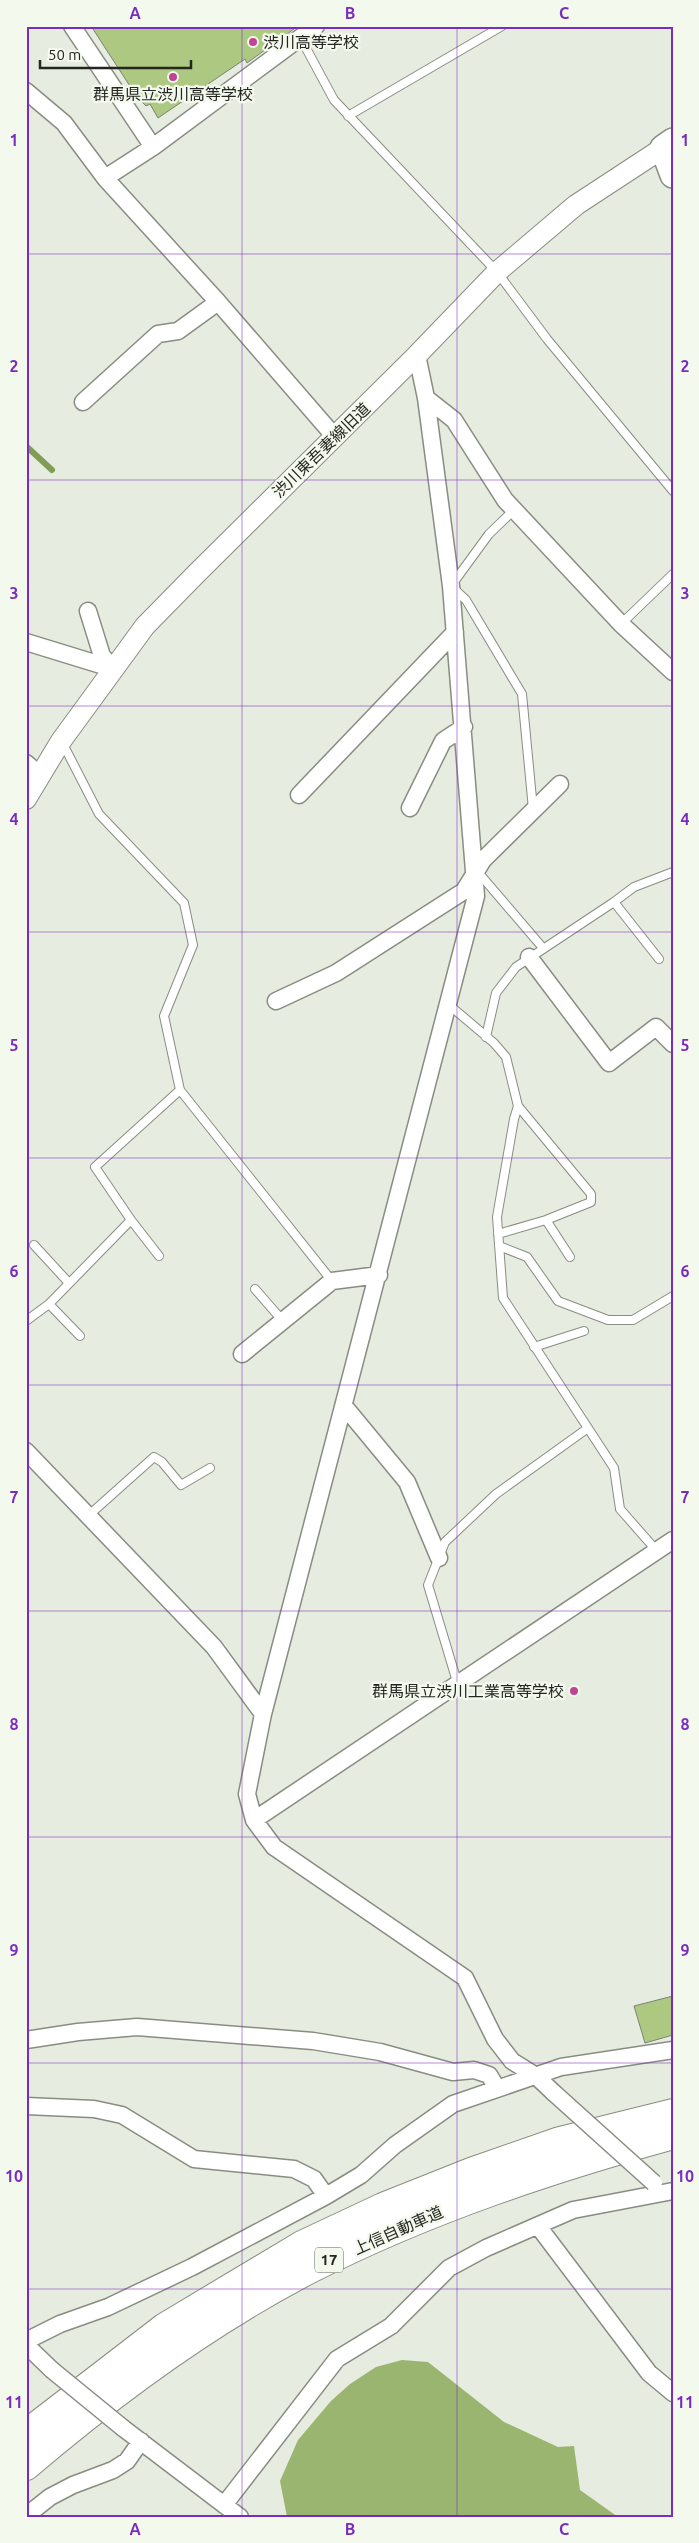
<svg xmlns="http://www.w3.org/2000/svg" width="699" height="2543" font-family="Ubuntu,'Noto Sans JP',sans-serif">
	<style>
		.forest { fill: #9ab56f }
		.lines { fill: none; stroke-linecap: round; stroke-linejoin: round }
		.stream { stroke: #819c57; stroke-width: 6 }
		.building { fill: #acc881; stroke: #7e8277 }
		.service-casing { stroke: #888d82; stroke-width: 10 }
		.minor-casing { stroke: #888d82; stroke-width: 19 }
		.tertiary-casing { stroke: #888d82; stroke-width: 22 }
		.primary-casing { stroke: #888d82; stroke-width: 28 }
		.trunk-casing { stroke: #888d82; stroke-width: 30 }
		.service { stroke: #fff; stroke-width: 8 }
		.minor { stroke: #fff; stroke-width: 16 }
		.tertiary { stroke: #fff; stroke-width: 20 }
		.primary { stroke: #fff; stroke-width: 25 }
		.trunk { stroke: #fff; stroke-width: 28 }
		.minor-bridge-casing { stroke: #888d82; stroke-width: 19; stroke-linecap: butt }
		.minor-bridge { stroke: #fff; stroke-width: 16 }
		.grid { fill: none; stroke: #7b2cbf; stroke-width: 1; stroke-opacity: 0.55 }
		.poi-dot { fill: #c04493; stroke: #f3f9ec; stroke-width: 2 }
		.labels { text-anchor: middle; stroke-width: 4.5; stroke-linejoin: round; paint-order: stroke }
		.shield { fill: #f3f9ec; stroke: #62655f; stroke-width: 1 }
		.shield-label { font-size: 15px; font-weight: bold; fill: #242622 }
		.poi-label { font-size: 16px; fill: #242622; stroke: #f3f9ec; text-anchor: start }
		.street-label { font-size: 16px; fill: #242622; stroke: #f3f9ec }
		.neatline { fill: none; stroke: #7b2cbf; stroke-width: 2 }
		.grid-label { font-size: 16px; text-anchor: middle; font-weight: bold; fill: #7b2cbf }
	</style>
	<rect width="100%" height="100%" fill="#e6ecdf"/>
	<path class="forest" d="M402 2360 428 2362 504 2422 558 2447 574 2446 580 2490 618 2517H287L280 2481 298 2440 331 2401 350 2384 376 2367Z"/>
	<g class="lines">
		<path class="stream" d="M26 446 52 470"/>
	</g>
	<path class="building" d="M91 26H298L247 63 245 59 158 118 150 104 146 106 137 97Z
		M673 1996V2035L645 2043 634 2006Z"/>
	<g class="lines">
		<defs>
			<path id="service" d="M300 37 334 100 497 272 547 339 673 491
				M348 116 502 26
				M514 510 489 534 451 586 466 600 522 694 533 809
				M621 624 673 574
				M62 742 99 814 184 903 193 945 164 1016 180 1090 332 1281
				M477 871 543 948
				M614 902 659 959
				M448 1004 494 1043 506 1057 518 1106 514 1119 497 1217 503 1298 614 1468 620 1509 656 1550
				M486 1037 496 993 516 967 614 902 634 887 673 872
				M131 1220 159 1256
				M546 1220 570 1257
				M498 1234 546 1220 591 1202V1194L518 1106
				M34 1245 69 1283
				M499 1246 527 1257 558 1301 608 1320H633L673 1296
				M255 1289 282 1320
				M49 1304 80 1336
				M26 1321 49 1304 131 1220 95 1167 180 1090
				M534 1347 584 1331
				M88 1516 154 1457 162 1462 181 1485 210 1468
				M458 1685 428 1585 445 1542 496 1494 588 1428"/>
			<path id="minor" d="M72 26 153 147
				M26 91 64 123 105 178 218 302 335 437
				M105 178 153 147 316 26
				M417 355 426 398 451 586 476 896 263 1714 247 1794 254 1820 274 1847 465 1978 495 2039 512 2061 536 2076 554 2093
				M426 398 454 420 505 500 621 624 673 672
				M83 402 158 334 178 331 218 302
				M88 611 102 656 114 669
				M26 642 114 669
				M26 763 40 775
				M299 795 455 632
				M410 808 443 741 464 727
				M529 957 609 1063 656 1027 673 1044
				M276 1001 336 973 464 891 483 860 560 784
				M242 1354 332 1281 379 1275
				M345 1407 407 1482 439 1558
				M26 1451 214 1647 263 1714
				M254 1820 673 1540
				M26 2040 78 2032 137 2027 313 2041 380 2052 453 2072 474 2070 489 2075 497 2088
				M26 2106 94 2109 122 2115 194 2159 294 2169 314 2179 326 2196
				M538 2226 649 2373 673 2393
				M26 2341 60 2324 108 2307 192 2267 326 2196 361 2175 395 2145 453 2104 561 2067 673 2050
				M26 2345 52 2370
				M123 2428 240 2517
				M224 2505 337 2359 391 2326 449 2268 486 2248 573 2210 673 2191
				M26 2516 50 2497 73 2485 113 2470 127 2461 141 2441"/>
			<path id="tertiary" d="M26 799 61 741 145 626 197 573 417 355 497 272 576 205 663 148"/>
			<path id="primary" d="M673 141 663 148 673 175"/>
			<path id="trunk" d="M26 2434 165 2327 302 2245 383 2207 471 2172 560 2141 673 2113
				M26 2466C114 2391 209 2321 312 2268 427 2210 549 2169 673 2135"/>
		</defs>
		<use href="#service" class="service-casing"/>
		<use href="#minor" class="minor-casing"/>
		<use href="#tertiary" class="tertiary-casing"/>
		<use href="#primary" class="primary-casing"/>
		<use href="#trunk" class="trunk-casing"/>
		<use href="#service" class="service"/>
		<use href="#minor" class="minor"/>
		<use href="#tertiary" class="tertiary"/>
		<use href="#primary" class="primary"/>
		<use href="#trunk" class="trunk"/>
		<defs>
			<path id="minor-bridge" d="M554 2093 654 2183
				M52 2370 123 2428"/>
		</defs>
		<use href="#minor-bridge" class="minor-bridge-casing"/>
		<use href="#minor-bridge" class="minor-bridge"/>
	</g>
	<path class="grid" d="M242 26V2517M457 26V2517M26 254H673M26 480H673M26 706H673M26 932H673M26 1158H673M26 1385H673M26 1611H673M26 1837H673M26 2063H673M26 2289H673"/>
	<g class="poi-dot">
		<circle cx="253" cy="42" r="5"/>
		<circle cx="173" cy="77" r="5"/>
		<circle cx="574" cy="1691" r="5"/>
	</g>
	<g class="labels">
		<rect class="shield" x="315" y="2247.5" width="28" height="25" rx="4"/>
		<g class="shield-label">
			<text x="329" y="2265">17</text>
		</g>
		<g class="poi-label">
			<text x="263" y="48">渋川高等学校</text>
			<text x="173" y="100" text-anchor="middle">群馬県立渋川高等学校</text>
			<text x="564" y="1697" text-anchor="end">群馬県立渋川工業高等学校</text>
		</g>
		<g class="street-label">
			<text transform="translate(321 450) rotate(-44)" y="6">渋川東吾妻線旧道</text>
			<text transform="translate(398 2230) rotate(-24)" y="6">上信自動車道</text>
		</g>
	</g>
	<rect width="699" height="2543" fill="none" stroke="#f3f9ec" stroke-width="55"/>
	<path d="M40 60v8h151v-8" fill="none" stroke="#242622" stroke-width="2.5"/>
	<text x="48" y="60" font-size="15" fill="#242622" stroke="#f3f9ec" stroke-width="4" paint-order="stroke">50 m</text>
	<rect x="28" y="28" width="644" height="2488" class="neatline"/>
	<g class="grid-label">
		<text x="135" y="19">A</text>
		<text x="350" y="19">B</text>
		<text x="564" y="19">C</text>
		<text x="14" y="146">1</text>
		<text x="685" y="146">1</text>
		<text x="14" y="372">2</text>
		<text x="685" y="372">2</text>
		<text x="14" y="599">3</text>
		<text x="685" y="599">3</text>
		<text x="14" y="825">4</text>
		<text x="685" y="825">4</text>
		<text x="14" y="1051">5</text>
		<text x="685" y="1051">5</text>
		<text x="14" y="1277">6</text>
		<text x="685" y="1277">6</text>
		<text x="14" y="1503">7</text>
		<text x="685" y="1503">7</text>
		<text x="14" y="1730">8</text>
		<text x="685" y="1730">8</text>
		<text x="14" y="1956">9</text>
		<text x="685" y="1956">9</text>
		<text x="14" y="2182">10</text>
		<text x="685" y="2182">10</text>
		<text x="14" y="2408">11</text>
		<text x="685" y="2408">11</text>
		<text x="135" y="2535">A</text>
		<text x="350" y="2535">B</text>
		<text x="564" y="2535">C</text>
	</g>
</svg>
